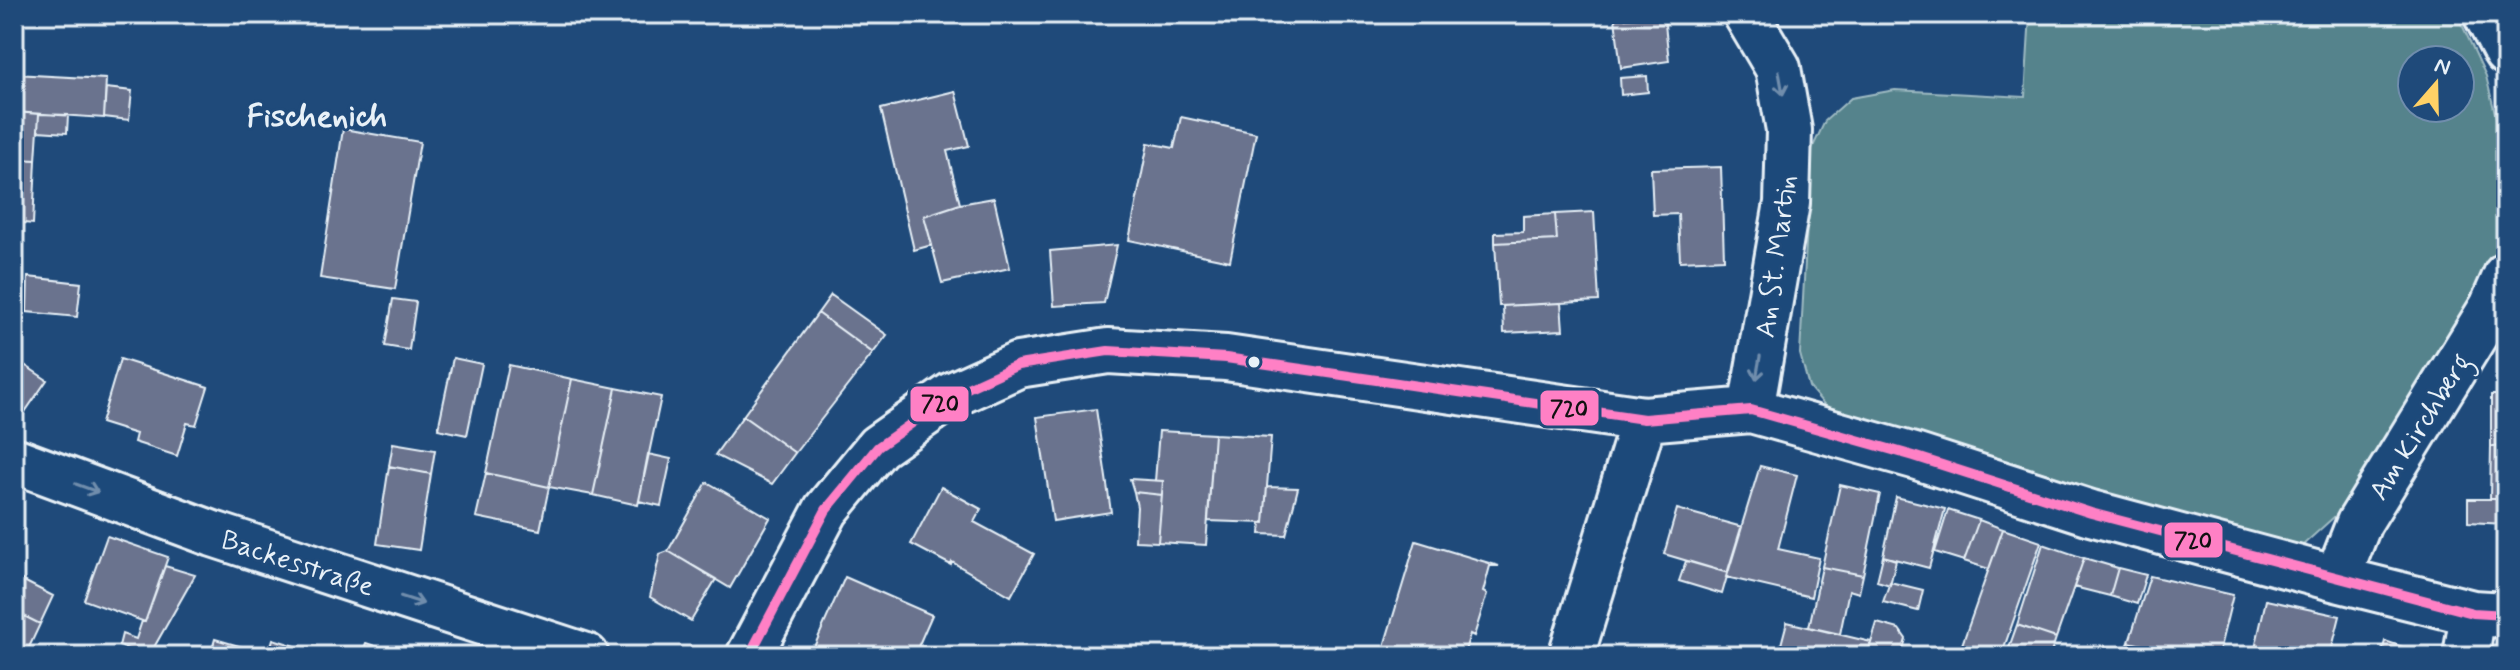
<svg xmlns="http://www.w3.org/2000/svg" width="2520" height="670" font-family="Mynerve,sans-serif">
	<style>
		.green { fill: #55838c; stroke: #9ebac2; stroke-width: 2; fill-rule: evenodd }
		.building { fill: #6b738e; stroke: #e8f1f8; stroke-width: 2 }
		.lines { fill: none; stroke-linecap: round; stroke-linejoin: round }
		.street-casing { stroke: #e8f1f8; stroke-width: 50 }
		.street { stroke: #1f4a7a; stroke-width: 44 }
		.bus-1-casing { stroke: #1f4a7a; stroke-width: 16 }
		.bus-1 { stroke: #ff80c5; stroke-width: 10 }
		.oneway { stroke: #6f8dac }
		.bus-dot { fill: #e8f1f8; stroke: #1f4a7a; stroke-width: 3 }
		.labels { text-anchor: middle; stroke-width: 6; stroke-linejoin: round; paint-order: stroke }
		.street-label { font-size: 28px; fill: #e8f1f8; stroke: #1f4a7a }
		.quarter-label { font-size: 32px; font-weight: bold; fill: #e8f1f8; stroke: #1f4a7a }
		.line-badge { stroke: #1f4a7a; stroke-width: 3 }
		.pale-badge-label { font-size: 22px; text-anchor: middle; font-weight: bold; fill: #111 }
	</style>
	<rect width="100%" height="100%" fill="#1f4a7a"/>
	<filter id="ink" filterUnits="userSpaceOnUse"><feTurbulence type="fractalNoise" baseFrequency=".0125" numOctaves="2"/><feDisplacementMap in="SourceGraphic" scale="16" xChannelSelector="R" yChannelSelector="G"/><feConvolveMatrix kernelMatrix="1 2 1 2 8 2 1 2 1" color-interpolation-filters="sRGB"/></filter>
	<g filter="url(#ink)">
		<path class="green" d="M2030 14H2457L2486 76 2506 158V233L2488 281 2345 507 2303 545 2200 525 2008 461 1829 410 1809 387 1800 354 1811 151 1825 121 1851 98 1895 90 2025 97ZM2412 60H2460V108H2412Z"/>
		<path class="building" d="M1664 15 1669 61 1621 68 1615 19Z
			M14 74 106 79 104 118 14 112Z
			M1647 76 1648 92 1621 95 1620 78Z
			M106 88 132 91 129 120 104 117Z
			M955 91 969 146 947 151 960 204 924 216 932 245 914 250 881 109Z
			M14 112 39 114 36 160 14 159Z
			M39 114 68 115 67 133 38 131Z
			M1181 117 1256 133 1230 261 1129 240 1148 143 1174 148Z
			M343 129 420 142 395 289 320 278Z
			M14 159 36 160 33 224 14 222Z
			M1721 167 1724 259 1680 261 1678 214 1653 215 1651 169Z
			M994 198 1010 268 942 283 924 216 960 204Z
			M1594 212 1599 301 1499 306 1495 243 1557 240 1555 214Z
			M1555 214 1557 240 1495 243V233L1523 232V216Z
			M1117 245 1104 303 1054 306 1050 251Z
			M28 277 81 283 77 317 27 312Z
			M831 295 887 335 873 353 818 313Z
			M393 299 416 302 409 350 385 346Z
			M1561 303 1563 330 1504 333 1503 306Z
			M818 313 873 353 795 453 743 416Z
			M14 358 47 380 18 422 14 419Z
			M453 358 482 364 467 435 438 429Z
			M120 359 208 387 196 425 187 423 177 456 134 442 136 434 101 423Z
			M509 365 572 379 549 487 486 473Z
			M572 379 616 388 593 495 549 487Z
			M616 388 661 397 638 505 593 495Z
			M2491 395H2506V447L2491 446Z
			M1096 409 1111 512 1053 521 1037 417Z
			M743 416 795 453 772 484 715 455Z
			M1159 431 1214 434 1206 545 1158 542 1163 481H1155Z
			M1214 434 1271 437 1264 523 1208 521Z
			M393 443 435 450 431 474 389 466Z
			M2491 446 2506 447V499H2490Z
			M648 454 671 459 661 506 639 501Z
			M389 466 431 474 419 550 377 544Z
			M1760 466 1797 475 1778 549 1819 558 1811 597 1726 577Z
			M486 473 549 487 540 530 476 517Z
			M1130 479 1163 481 1162 495 1134 492Z
			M707 482 770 518 730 588 668 551Z
			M1840 485 1880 494 1863 575 1822 567Z
			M941 487 981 509 974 522 1034 554 1011 596 952 562 951 565 911 544Z
			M1267 487 1298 488 1286 535 1260 534 1261 523H1264Z
			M1134 492 1162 495 1158 542 1135 541 1137 507Z
			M1896 497 1945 509 1929 568 1883 556Z
			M2468 499H2506V524L2468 522Z
			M1677 509 1742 527 1728 573 1664 554Z
			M1948 510 1979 520 1964 561 1935 552Z
			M1979 520 2003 529 1989 569 1964 561Z
			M2003 529 2041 542 2001 656H1958Z
			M107 536 168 557 145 622 84 600Z
			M1416 541 1499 566H1490L1483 592 1487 594 1474 636 1470 634 1465 651 1469 653 1468 656H1381Z
			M2043 544 2084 558 2056 638 2017 625Z
			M668 551 716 579 691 621 650 597 660 554Z
			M1883 556 1896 560 1890 585 1877 581Z
			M2084 558 2118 568 2110 596 2074 587Z
			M1686 561 1728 573 1722 594 1679 581Z
			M165 566 195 575 149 656 119 646 122 634 136 639 142 621 145 622Z
			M1822 567 1863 575 1859 593 1849 590 1840 634 1809 627Z
			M2118 568 2146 575 2137 604 2110 596Z
			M14 576 53 596 40 624 14 611Z
			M2150 576 2233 595 2218 656H2192L2129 642Z
			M845 577 932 615 914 656H810Z
			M1890 582 1923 590 1918 611 1883 602Z
			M2266 600 2340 616 2330 656H2266L2254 653Z
			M14 611 40 624 25 656H14Z
			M1787 622 1871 642 1867 656H1778Z
			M1877 623 1899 629 1906 639 1901 656H1867Z
			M2017 625 2056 638 2050 656H2006Z
			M215 639 267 654H269L210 656Z
			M273 639 315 652 314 656H268Z
			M2385 641 2424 654 2426 656H2381Z
			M2129 642 2164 650 2162 656H2124Z
			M366 643 404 656H361Z"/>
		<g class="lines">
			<defs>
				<path id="street" d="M1746 14 1778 68 1789 130 1787 203 1751 410
					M2486 14 2506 52
					M14 460 213 534 586 656
					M2337 579 2359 523 2492 307 2506 275
					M749 656 826 510 878 447 952 395 1018 365 1108 351 1226 358 1644 419 1751 410 1914 456 2091 513 2337 579 2473 613 2506 615
					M1571 656 1644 419
					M2466 656 2473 613"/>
			</defs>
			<use href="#street" class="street-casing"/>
			<use href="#street" class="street"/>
			<defs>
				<path id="bus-1" d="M749 656 826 510 878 447 952 395 1018 365 1108 351 1226 358 1644 419 1751 410 1914 456 2091 513 2473 613 2506 615"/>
			</defs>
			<use href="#bus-1" class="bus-1-casing"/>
			<use href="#bus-1" class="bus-1"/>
		</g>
		<defs><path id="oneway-shaft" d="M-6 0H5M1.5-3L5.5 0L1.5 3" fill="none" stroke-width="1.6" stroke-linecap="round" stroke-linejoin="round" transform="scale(2)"/></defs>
		<g class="oneway">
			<use href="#oneway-shaft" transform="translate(1781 83) rotate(80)"/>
			<use href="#oneway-shaft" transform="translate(1758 368) rotate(100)"/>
			<use href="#oneway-shaft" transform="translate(87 488) rotate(20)"/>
			<use href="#oneway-shaft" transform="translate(412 600) rotate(18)"/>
		</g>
	</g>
	<circle class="bus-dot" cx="1254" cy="362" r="7"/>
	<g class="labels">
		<g class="street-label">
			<text transform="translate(1775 256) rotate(-82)" y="10">An St. Martin</text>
			<text transform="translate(2419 426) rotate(-58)" y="10">Am Kirchberg</text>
			<text transform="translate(298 562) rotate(18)" y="10">Backesstraße</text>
		</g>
		<g class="quarter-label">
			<text x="317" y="126">Fischenich</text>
		</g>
	</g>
	<g class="line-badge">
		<rect x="909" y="385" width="61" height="38" rx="8" fill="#ff80c5"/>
		<rect x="1539" y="389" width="61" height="38" rx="8" fill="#ff80c5"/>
		<rect x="2163" y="521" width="61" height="38" rx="8" fill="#ff80c5"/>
	</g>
	<g class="pale-badge-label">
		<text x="940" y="411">720</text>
		<text x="1569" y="416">720</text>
		<text x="2193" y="548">720</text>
	</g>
	<rect width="2520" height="670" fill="none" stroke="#1f4a7a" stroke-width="48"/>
	<rect x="24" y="24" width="2472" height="622" fill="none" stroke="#e8f1f8" stroke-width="3" filter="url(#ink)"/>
	<g transform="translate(2436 84) rotate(20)"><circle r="38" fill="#1f4a7a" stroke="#6f8dac" stroke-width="2"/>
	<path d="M0-6L14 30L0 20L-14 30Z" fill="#ffd166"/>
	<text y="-12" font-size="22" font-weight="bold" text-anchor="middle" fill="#e8f1f8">N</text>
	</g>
</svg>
